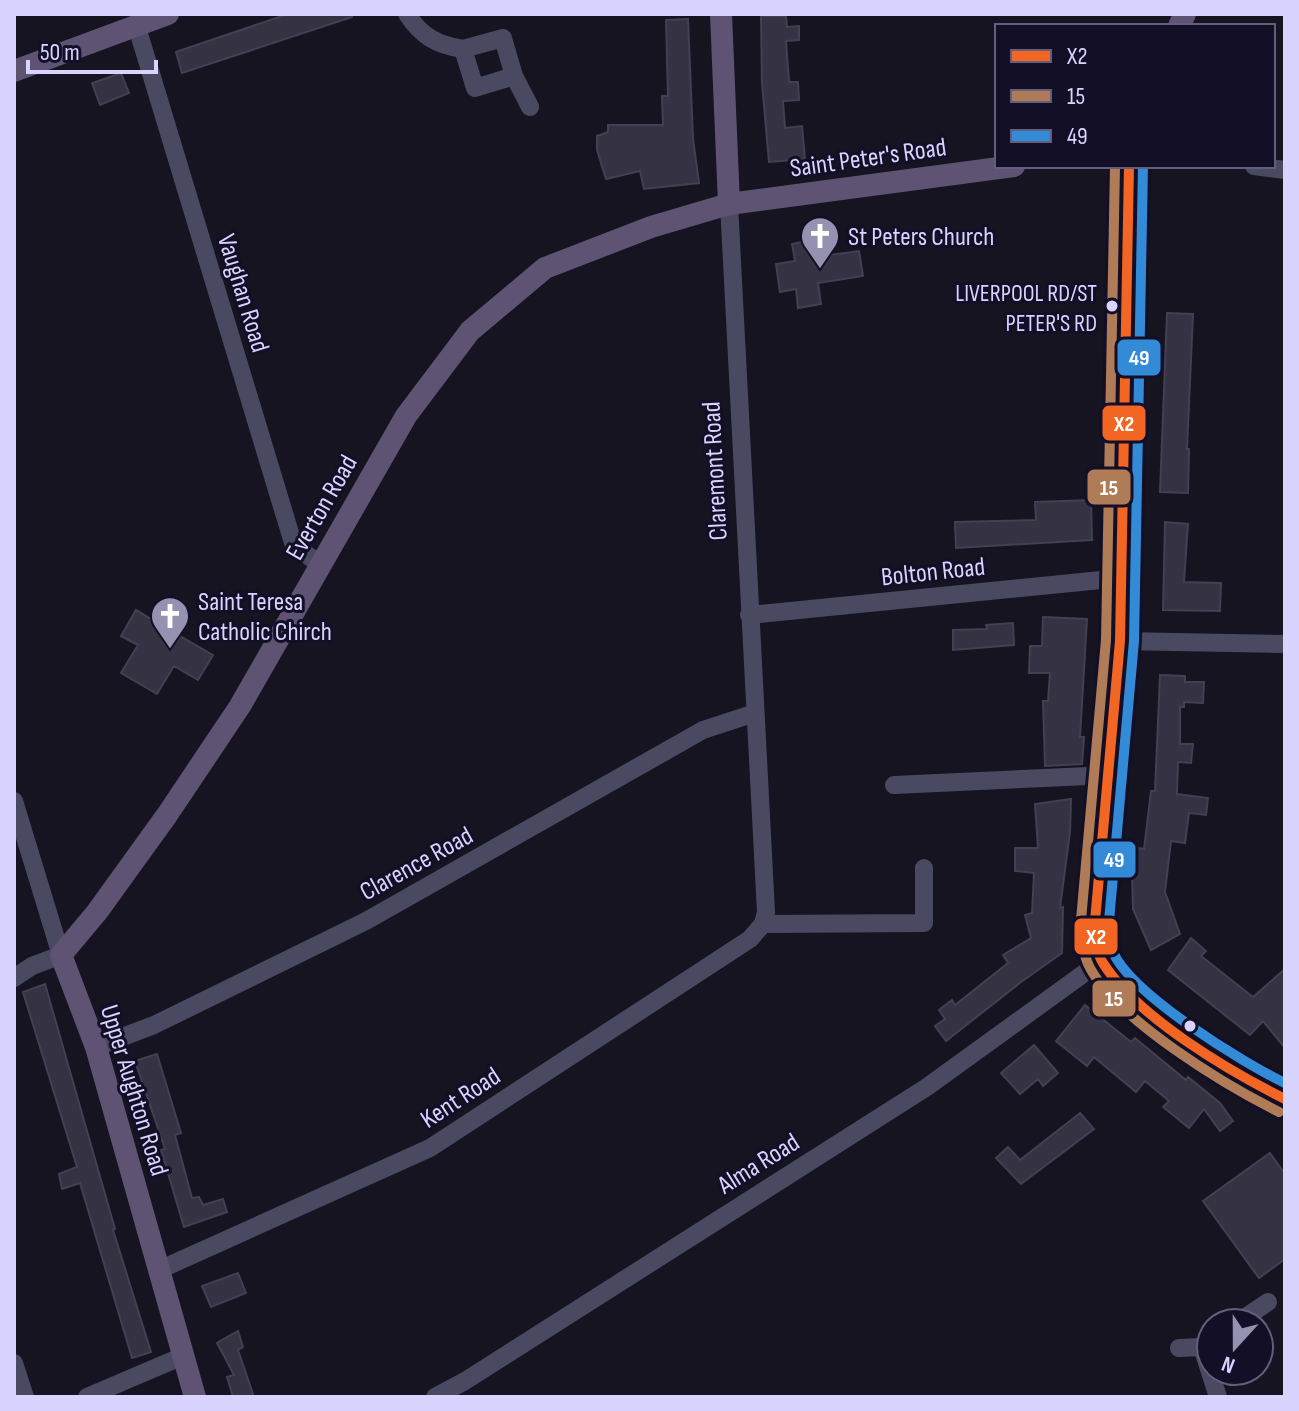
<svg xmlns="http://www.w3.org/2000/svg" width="1299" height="1411" font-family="'Sofia Sans Condensed',sans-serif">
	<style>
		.building { fill: #343243; stroke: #433f54; stroke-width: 2 }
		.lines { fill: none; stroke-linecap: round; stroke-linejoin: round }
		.minor { stroke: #4a4962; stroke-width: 18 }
		.major { stroke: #5e5373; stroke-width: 22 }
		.bus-1-casing { stroke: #130f26; stroke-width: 16 }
		.bus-2-casing { stroke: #130f26; stroke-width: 16 }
		.bus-3-casing { stroke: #130f26; stroke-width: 16 }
		.bus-1 { stroke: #f26522; stroke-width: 10 }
		.bus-2 { stroke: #b07c57; stroke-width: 10 }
		.bus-3 { stroke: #338bd7; stroke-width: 10 }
		.bus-dot { fill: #d9d4ff; stroke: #130f26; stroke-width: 3 }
		.labels { text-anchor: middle; stroke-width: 6; stroke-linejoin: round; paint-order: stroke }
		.bus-label { font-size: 24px; fill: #d9d4ff; stroke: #130f26; text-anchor: end }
		.street-label { font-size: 26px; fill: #d9d4ff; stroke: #130f26 }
		.poi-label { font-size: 26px; fill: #d9d4ff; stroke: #130f26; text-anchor: start }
		.line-badge { stroke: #130f26; stroke-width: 3 }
		.badge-label { font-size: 22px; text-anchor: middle; font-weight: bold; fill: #fff }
	</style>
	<rect width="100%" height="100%" fill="#161421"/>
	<path class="building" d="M288 14H352V17L182 73 176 52Z
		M761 16H786L787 27 799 26V40L786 41 789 82H798L799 100 783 101 785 128 802 126 805 159 769 162 762 83Z
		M688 19 693 139 699 183 644 189 640 171 606 179 597 150V136L608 132V125H663L662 96H668L666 20Z
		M121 73 129 93 100 105 92 83Z
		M812 240 815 257 859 251 863 276 818 283 821 304 798 308 796 289 780 292 776 264 795 261 792 244Z
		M1167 313 1193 314 1187 449H1189L1188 493 1160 492Z
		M1091 500 1092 540 956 548 955 522 1036 520 1035 502Z
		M1165 522 1188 524 1184 582 1221 583 1220 611 1163 610Z
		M165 606 187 618 180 636 213 655 198 680 174 666 157 694 121 673 138 645 121 636 136 610 156 622Z
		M1043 617 1087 619 1080 737H1084L1082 764 1045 766 1043 701H1048L1050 673H1029L1030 646H1042Z
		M1013 623 1014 645 953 650V630L987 629 986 625Z
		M1160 675 1185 676V682H1204L1203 703 1184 702V707H1180V744H1193L1191 763 1178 762 1177 794 1208 798 1206 815 1189 813 1185 843 1171 841 1165 892 1180 934 1151 950 1133 909 1132 877 1138 848 1144 849 1151 791H1155Z
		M1071 799 1070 832 1060 908 1063 907 1062 953 1021 982 946 1041 935 1026 945 1019 939 1010 952 1000 955 1005 1008 963 1003 955 1031 938 1025 915 1032 913 1034 873 1015 871V848H1038L1035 804Z
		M1191 938 1206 951 1201 956 1253 997 1285 969V1048L1263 1021 1250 1035 1168 970Z
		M45 984 115 1229 113 1230 151 1352 132 1358 80 1183 62 1189 59 1174 77 1167 23 992Z
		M1085 1005 1131 1042 1135 1038 1186 1080 1188 1077 1220 1103 1233 1121 1220 1131 1204 1109 1189 1128 1163 1107 1169 1101 1145 1081 1136 1092 1094 1057 1087 1066 1056 1041Z
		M1034 1045 1058 1073 1043 1086 1038 1079 1020 1094 1001 1073Z
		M157 1054 181 1133 175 1135 192 1198 199 1197 203 1205 223 1199 227 1212 184 1227 161 1150 165 1149 135 1061Z
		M1080 1113 1094 1129 1021 1184 996 1158 1008 1147 1020 1160Z
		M1270 1153 1285 1174V1259L1259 1278 1203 1201Z
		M238 1273 246 1293 211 1307 202 1286Z
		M238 1331 243 1347 238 1350 254 1397H233L227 1377 234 1375 217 1343Z"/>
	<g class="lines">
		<path class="minor" d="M407 14C421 36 437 45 463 49L475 88 514 76 530 107
			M136 24 294 546 320 564
			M463 49 503 38 514 76
			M1129 166 1120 641 1095 921C1096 935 1096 952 1103 963 1132 1008 1236 1077 1285 1099
			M1254 166 1285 170
			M749 615 1121 578
			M1120 641 1285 644
			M894 785 1110 775
			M14 801 61 955 32 966 14 978
			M763 924 924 923V868
			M96 1047 154 1025 366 921 703 730 755 713
			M159 1270 430 1148 750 939 763 924 766 912 729 204
			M1237 1323 1268 1302
			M1202 1347 1218 1397
			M1179 1348 1202 1347 1211 1341
			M14 1363 25 1397
			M87 1397 183 1356
			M435 1397 465 1381 927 1087 1101 961"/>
		<path class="major" d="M721 14 729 204
			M1179 26 1185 14
			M14 71 168 14
			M195 1397 96 1047 61 955 97 912 167 815 240 706 406 416 470 331 545 268 651 227 729 204 1014 166"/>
		<defs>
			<path id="bus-1" d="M1129 166 1120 641 1095 921C1096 935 1095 951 1103 963 1137 1017 1229 1071 1285 1099"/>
			<path id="bus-2" d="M1115 166 1106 640 1081 920C1082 936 1082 953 1090 968 1119 1021 1225 1085 1279 1112"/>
			<path id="bus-3" d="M1143 166 1134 641 1109 921C1110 931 1109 943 1113 952 1131 994 1243 1063 1285 1083"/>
		</defs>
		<use href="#bus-1" class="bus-1-casing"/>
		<use href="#bus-2" class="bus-2-casing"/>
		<use href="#bus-3" class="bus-3-casing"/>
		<use href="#bus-1" class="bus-1"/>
		<use href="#bus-2" class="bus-2"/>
		<use href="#bus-3" class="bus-3"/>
	</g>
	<defs>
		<symbol id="church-pin" viewBox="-11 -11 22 30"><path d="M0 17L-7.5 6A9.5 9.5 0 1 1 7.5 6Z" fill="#9591b1" stroke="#130f26"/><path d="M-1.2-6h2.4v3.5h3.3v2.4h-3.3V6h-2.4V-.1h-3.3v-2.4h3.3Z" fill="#fff"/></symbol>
	</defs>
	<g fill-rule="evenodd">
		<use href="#church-pin" x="798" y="214" width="44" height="60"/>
		<use href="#church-pin" x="148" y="594" width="44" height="60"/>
	</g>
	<g class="bus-dot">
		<circle cx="1112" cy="306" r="7"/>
		<circle cx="1190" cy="1026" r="7"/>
	</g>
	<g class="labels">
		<g class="bus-label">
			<text x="1097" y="301">LIVERPOOL RD/ST<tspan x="1097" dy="30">PETER'S RD</tspan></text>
		</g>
		<g class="street-label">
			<text transform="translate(868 157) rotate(-8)" y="9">Saint Peter's Road</text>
			<text transform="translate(244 293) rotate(73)" y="9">Vaughan Road</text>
			<text transform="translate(714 471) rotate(-93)" y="9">Claremont Road</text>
			<text transform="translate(321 507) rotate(-60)" y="9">Everton Road</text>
			<text transform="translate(933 571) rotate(-6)" y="9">Bolton Road</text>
			<text transform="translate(416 863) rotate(-29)" y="9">Clarence Road</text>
			<text transform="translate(135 1090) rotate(73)" y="9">Upper Aughton Road</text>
			<text transform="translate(460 1097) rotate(-33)" y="9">Kent Road</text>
			<text transform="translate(758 1163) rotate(-32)" y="9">Alma Road</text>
		</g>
		<g class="poi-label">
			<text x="848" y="245">St Peters Church</text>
			<text x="198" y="610">Saint Teresa<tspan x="198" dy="30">Catholic Chirch</tspan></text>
		</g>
	</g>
	<g class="line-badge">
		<rect x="1116" y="338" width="46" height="39" rx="8" fill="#338bd7"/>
		<rect x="1101" y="404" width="46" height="38" rx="8" fill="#f26522"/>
		<rect x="1086" y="468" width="46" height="38" rx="8" fill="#b07c57"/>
		<rect x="1092" y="840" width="45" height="39" rx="8" fill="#338bd7"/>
		<rect x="1073" y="917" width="46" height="39" rx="8" fill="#f26522"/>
		<rect x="1091" y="979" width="46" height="39" rx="8" fill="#b07c57"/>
	</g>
	<g class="badge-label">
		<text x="1139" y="365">49</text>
		<text x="1124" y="431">X2</text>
		<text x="1109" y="495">15</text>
		<text x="1114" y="867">49</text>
		<text x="1096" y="944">X2</text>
		<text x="1114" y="1006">15</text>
	</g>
	<rect width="1299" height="1411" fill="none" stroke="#d9d4ff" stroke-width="32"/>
	<rect x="995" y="24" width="280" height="144" fill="#130f26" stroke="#625e7d" stroke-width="2"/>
	<rect x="1011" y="50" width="40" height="12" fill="#f26522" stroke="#625e7d" stroke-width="2"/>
	<text x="1067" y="64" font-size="24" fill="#d9d4ff">X2</text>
	<rect x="1011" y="90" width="40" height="12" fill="#b07c57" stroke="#625e7d" stroke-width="2"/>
	<text x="1067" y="104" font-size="24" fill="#d9d4ff">15</text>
	<rect x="1011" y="130" width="40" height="12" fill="#338bd7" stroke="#625e7d" stroke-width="2"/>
	<text x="1067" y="144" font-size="24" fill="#d9d4ff">49</text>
	<g transform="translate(1235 1347) rotate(201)"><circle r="38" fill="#130f26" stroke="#625e7d" stroke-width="2"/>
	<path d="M0-6L14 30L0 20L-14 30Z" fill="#9591b1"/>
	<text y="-12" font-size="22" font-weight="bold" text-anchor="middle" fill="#d9d4ff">N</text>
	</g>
	<path d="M28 60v12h128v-12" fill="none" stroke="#d9d4ff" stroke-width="4"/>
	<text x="40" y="60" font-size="24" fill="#d9d4ff" stroke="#130f26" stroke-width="6" paint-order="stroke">50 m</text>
</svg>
